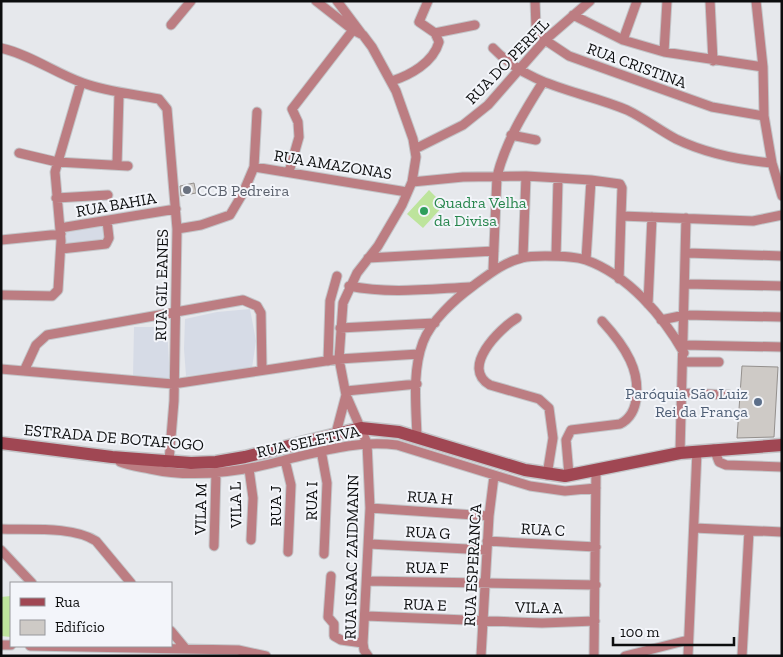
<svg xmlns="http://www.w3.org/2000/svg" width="783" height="657" font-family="'Zilla Slab',serif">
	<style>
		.built { fill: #d6dbe6 }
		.green { fill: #bde49c }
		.building { fill: #cecac6; stroke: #94908d }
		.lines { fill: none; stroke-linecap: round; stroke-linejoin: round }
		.street-casing { stroke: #c3c5c8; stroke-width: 11 }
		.secondary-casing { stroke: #c3c5c8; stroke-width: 15 }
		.street { stroke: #bc7d82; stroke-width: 9 }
		.secondary { stroke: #a04753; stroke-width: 12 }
		.worship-dot { fill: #6b7280; stroke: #f3f5fa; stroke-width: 2 }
		.leisure-dot { fill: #2e9e5b; stroke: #f3f5fa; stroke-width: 2 }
		.service-dot { fill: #5c6f8a; stroke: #f3f5fa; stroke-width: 2 }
		.labels { text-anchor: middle; stroke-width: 4; stroke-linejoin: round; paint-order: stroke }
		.street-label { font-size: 16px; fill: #0c0d0e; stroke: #f3f5fa }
		.worship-label { font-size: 16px; fill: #5b616d; stroke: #f3f5fa; text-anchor: start }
		.leisure-label { font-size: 16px; fill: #27864d; stroke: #f3f5fa; text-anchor: start }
		.service-label { font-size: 16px; fill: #4e5e75; stroke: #f3f5fa; text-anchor: end }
	</style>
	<rect width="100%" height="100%" fill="#e6e8ec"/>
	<path class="built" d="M106 226V242L64 248 61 230Z
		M250 309 256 341 252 368 186 376 184 349 185 319 217 312Z
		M134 327H167L170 381 133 377Z"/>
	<path class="green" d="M429 190 444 205 423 228 407 214Z
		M11 596V637L1 636V597Z"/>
	<path class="building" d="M194 183 196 193 181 196 180 186Z
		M742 366 778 367 774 437 737 438Z"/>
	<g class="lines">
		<defs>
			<path id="street" d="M316 1 353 30 363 35 372 47 396 91 413 139 416 157 412 182 402 205 378 246 357 273 343 303 339 359 346 395 336 433
				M337 1 361 33
				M428 1 419 22 435 33 475 25
				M535 1 536 27 545 40 569 56 712 107 764 116
				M710 1 713 61
				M756 1 763 67 764 116 772 163 782 196
				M573 15 623 40 664 52 763 67
				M171 25 191 1
				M623 40 637 1
				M1 48C31 55 55 73 83 83 108 92 134 94 159 99L167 109 177 229 174 401 169 461
				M493 48C531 88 579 90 627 110 644 118 659 130 676 139 707 154 739 160 772 163
				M664 52 667 1
				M392 81C410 75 433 63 439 42L435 33
				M511 135 536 140
				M415 149 463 125 488 105 545 40 590 1
				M19 153 57 162 128 166
				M117 165 119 94
				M254 167 407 192
				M289 172 299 137 298 122 292 109 353 30
				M412 182 463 177 526 176 591 180 620 184 622 188 621 216 753 221 782 215
				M56 198 108 195
				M60 228 176 209
				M177 229 201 225 230 215 243 193 254 167 257 112
				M1 240 61 234
				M61 249 106 244 109 238 107 221
				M687 253 782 256
				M556 256 558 179
				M523 257 526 176
				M368 258 494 251
				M586 260 591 180
				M493 271 497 176C506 141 524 112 543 82
				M619 279 621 216
				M686 284 782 286
				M349 286C389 294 430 289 470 287
				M1 295 52 296 58 290 61 241 55 172 81 83
				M648 304 652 217
				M517 318C499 329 460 368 490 385L539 399 549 408 553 438 547 475
				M661 320 685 315 782 317
				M340 328 435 323
				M684 345 782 347
				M328 361 330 301 337 276
				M684 362H719
				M1 369 173 384 339 359 419 354
				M24 371 36 345 47 335 243 300 257 306 261 313 262 370
				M346 391 417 384
				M683 393 729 395
				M346 395 367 443 370 508 363 643 364 650 368 656
				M417 437C416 406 412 371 423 342 431 321 455 299 473 286 488 275 504 262 522 258 529 256 538 256 545 256 558 256 574 256 586 260 628 275 663 316 684 353
				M714 449 719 462 726 465 782 467
				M321 450 327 483 324 554
				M680 453 686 218
				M285 460 291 485 288 552
				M120 462C129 466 140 467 150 469 195 479 241 472 285 460 323 451 357 440 397 445L530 486 565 491 596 488
				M249 469 253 498 251 540
				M569 475 566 440 571 430 620 424C642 413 639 379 630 360 623 345 613 333 602 321
				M370 508 489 516
				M694 528 782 532
				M1 529C29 530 73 526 96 541L131 583
				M487 541 596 547
				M369 544 487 550
				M214 546 216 473
				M1 550 32 583
				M331 576 328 617 334 624V636L341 640 363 643
				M367 581 596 585
				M366 616 542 623 595 621
				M171 631 185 648
				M1 645H11
				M30 646 238 650 266 656
				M481 656 489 516 494 476
				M594 656 596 471
				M625 656 688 640
				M688 656 697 451
				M742 656 749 531"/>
			<path id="secondary" d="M1 443 112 457 191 463 216 462 245 457 361 428 399 432 525 470 565 476 680 453 782 445"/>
		</defs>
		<use href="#street" class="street-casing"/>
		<use href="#secondary" class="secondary-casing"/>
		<use href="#street" class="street"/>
		<use href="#secondary" class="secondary"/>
	</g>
	<circle class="worship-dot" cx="187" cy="190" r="5"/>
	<circle class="leisure-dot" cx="424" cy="211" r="5"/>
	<circle class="service-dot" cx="758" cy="402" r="5"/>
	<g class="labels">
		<g class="street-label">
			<text transform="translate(507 61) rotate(-46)" y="6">RUA DO PERFIL</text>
			<text transform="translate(637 65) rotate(20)" y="6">RUA CRISTINA</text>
			<text transform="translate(333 164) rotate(9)" y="6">RUA AMAZONAS</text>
			<text transform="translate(116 204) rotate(-10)" y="6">RUA BAHIA</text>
			<text transform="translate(161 285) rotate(-89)" y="6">RUA GIL EANES</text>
			<text transform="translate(114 437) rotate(5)" y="6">ESTRADA DE BOTAFOGO</text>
			<text transform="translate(308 441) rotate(-12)" y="6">RUA SELETIVA</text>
			<text transform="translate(430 497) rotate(4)" y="6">RUA H</text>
			<text transform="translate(311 501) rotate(-89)" y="6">RUA I</text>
			<text transform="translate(235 505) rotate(-91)" y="6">VILA L</text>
			<text transform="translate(275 506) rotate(-90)" y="6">RUA J</text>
			<text transform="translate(200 509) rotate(-89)" y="6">VILA M</text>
			<text transform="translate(543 529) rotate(3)" y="6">RUA C</text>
			<text transform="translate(428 532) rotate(3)" y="6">RUA G</text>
			<text transform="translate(351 557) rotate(-89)" y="6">RUA ISAAC ZAIDMANN</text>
			<text transform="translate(472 565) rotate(-87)" y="6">RUA ESPERANCA</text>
			<text transform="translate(427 567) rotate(1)" y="6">RUA F</text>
			<text transform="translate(425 604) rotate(2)" y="6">RUA E</text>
			<text transform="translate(539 607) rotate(1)" y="6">VILA A</text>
		</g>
		<g class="worship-label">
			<text x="197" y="196">CCB Pedreira</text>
		</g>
		<g class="leisure-label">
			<text x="434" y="208">Quadra Velha<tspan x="434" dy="18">da Divisa</tspan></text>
		</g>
		<g class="service-label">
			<text x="748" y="399">Paróquia São Luiz<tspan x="748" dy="18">Rei da França</tspan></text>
		</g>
	</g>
	<rect width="783" height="657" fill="none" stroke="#0c0d0e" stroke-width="5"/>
	<rect x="10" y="582" width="162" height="65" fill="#f3f5fa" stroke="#97989c"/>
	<rect x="20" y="598" width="25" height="8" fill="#a04753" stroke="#97989c"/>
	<text x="55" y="607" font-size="15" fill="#0c0d0e">Rua</text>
	<rect x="20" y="620" width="25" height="15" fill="#cecac6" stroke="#97989c"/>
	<text x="55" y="632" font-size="15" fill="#0c0d0e">Edifício</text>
	<path d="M613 637v8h121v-8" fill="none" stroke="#0c0d0e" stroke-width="2.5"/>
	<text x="620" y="637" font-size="15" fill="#0c0d0e" stroke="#f3f5fa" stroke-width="4" paint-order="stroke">100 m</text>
</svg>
